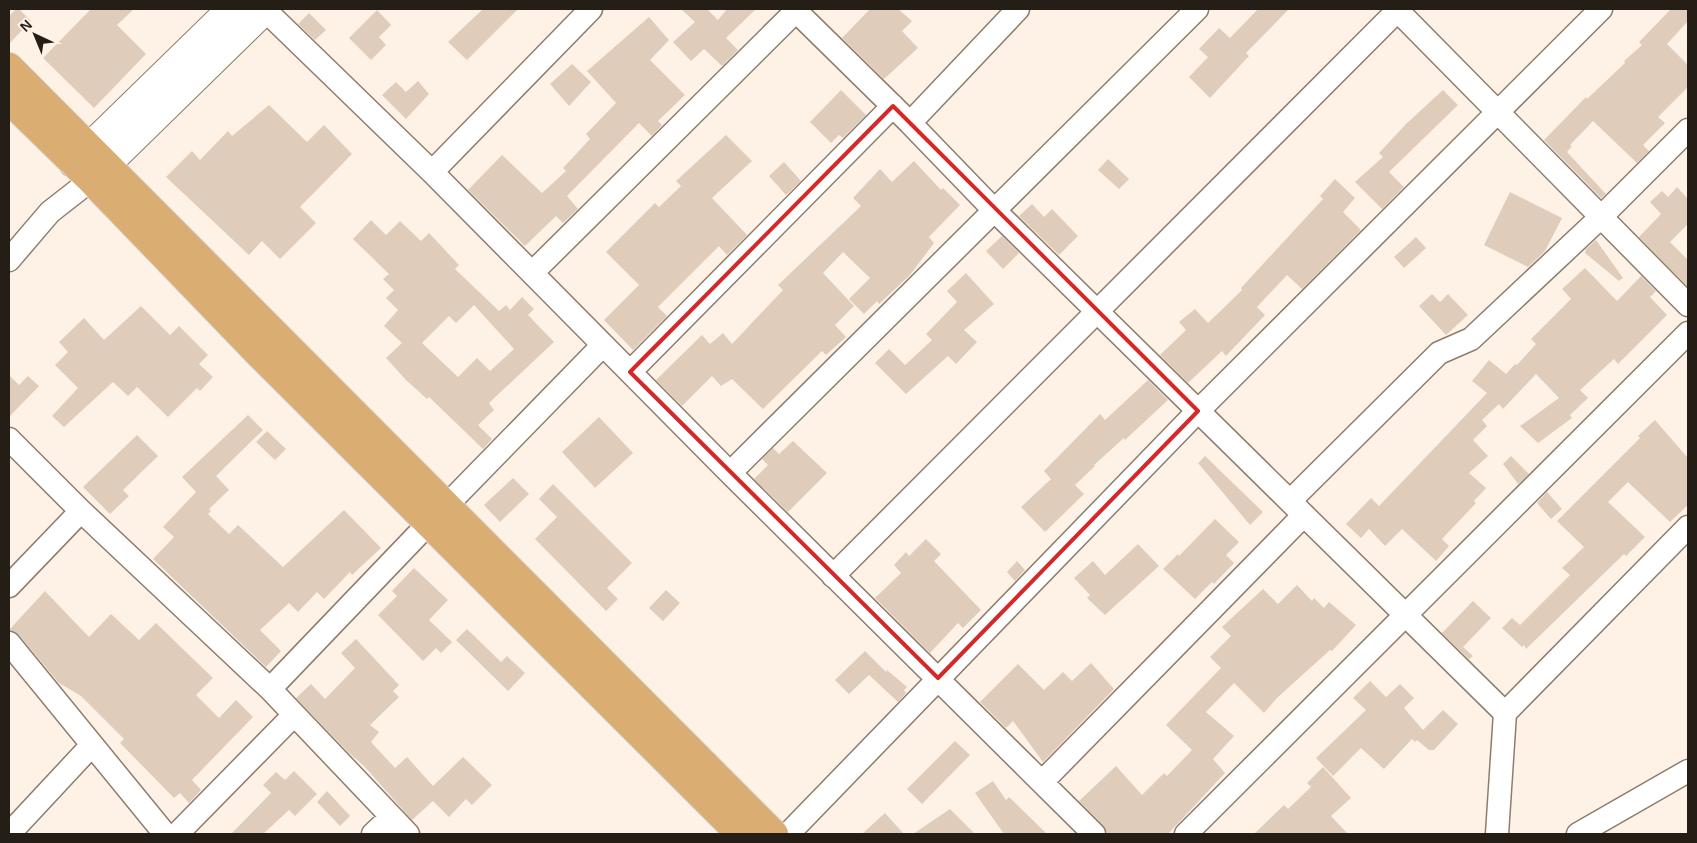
<svg xmlns="http://www.w3.org/2000/svg" width="1697" height="843" font-family="Helvetica,sans-serif">
	<style>
		.building { fill: #e0ccba; fill-rule: evenodd }
		.lines { fill: none; stroke-linecap: round; stroke-linejoin: round }
		.street-casing { stroke: #8f7d6c; stroke-width: 25 }
		.secondary-casing { stroke: #8f7d6c; stroke-width: 30 }
		.primary-casing { stroke: #d8d6d5; stroke-width: 30 }
		.street { stroke: #fff; stroke-width: 22 }
		.secondary { stroke: #fff; stroke-width: 28 }
		.primary { stroke: #daad72; stroke-width: 28 }
		.marked { fill: none; stroke: #d62828; stroke-width: 4; stroke-linejoin: round }
	</style>
	<rect width="100%" height="100%" fill="#fef2e6"/>
	<path class="building" d="M16 9H19L31 21 9 44V16Z
		M91 9H134L117 25 146 54 94 108 43 58Z
		M483 9H518L467 60 448 42Z
		M681 9H707L718 20 727 9H756L726 38 738 50 722 66 704 49 691 61 673 42 695 22Z
		M870 9H898L912 21 902 31 918 48 884 79 842 38Z
		M1258 9H1289L1246 53 1249 56 1210 98 1189 77 1208 57 1199 49 1219 28 1230 38Z
		M1671 9H1688V21L1667 44 1688 65V87L1658 117 1665 123 1643 145 1649 151 1637 163 1593 121 1570 145 1572 146 1567 152 1606 194 1601 198 1544 140 1586 97 1587 99 1625 63 1624 61 1642 45 1639 42Z
		M377 10 391 25 379 37 386 45 371 60 349 38Z
		M309 13 326 30 315 40 298 24Z
		M649 17 669 40 650 60 685 95 658 121 662 125 652 136 639 123 567 196 578 209 563 223 556 216 525 246 468 190 502 155 542 193 566 171 563 168 590 139 586 134 616 103 587 71Z
		M572 64 591 82 569 106 550 84Z
		M418 81 429 94 406 119 382 95 396 82 406 92Z
		M841 90 866 115 843 138 839 135 831 143 810 122Z
		M1443 90 1458 105 1389 172 1404 187 1382 209 1355 182 1383 157 1379 153 1406 124Z
		M269 105 307 142 324 125 352 154 300 207 316 223 280 259 262 241 249 255 166 177 192 151 200 160 228 131 232 136Z
		M726 135 752 161 712 198 747 235 727 255 719 246 658 307 667 316 633 350 604 320 639 285 606 252 655 203 659 207 681 186 676 181Z
		M1108 159 1129 179 1119 189 1098 170Z
		M914 161 941 190 943 188 960 205 929 237 934 243 910 275 879 304 877 301 864 314 849 299 870 278 843 252 823 273 854 306 835 325 846 337 826 355 822 351 763 409 732 379 721 386 712 376 682 406 656 380 702 335 710 344 723 333 732 344 783 290 778 285 861 206 853 198 880 169 892 182Z
		M784 162 801 181 786 195 769 176Z
		M1335 179 1355 198 1343 212 1361 230 1302 289 1287 275 1257 307 1265 315 1226 356 1222 351 1188 383 1160 355 1186 330 1179 322 1195 309 1208 323 1242 290 1241 288 1323 199 1320 196Z
		M1677 187 1688 199V224L1670 242 1688 260V287L1639 237 1661 214 1650 202 1662 191 1668 197Z
		M1510 192 1562 218 1545 251 1528 267 1484 245Z
		M1032 204 1044 217 1052 209 1078 236 1059 255 1019 216Z
		M371 220 386 235 400 221 421 241 429 233 459 265 455 269 499 311 506 305 510 310 522 297 534 309 528 315 554 342 489 403 494 410 478 425 492 439 483 449 429 397 427 399 406 380 386 358 402 343 384 326 398 310 386 298 394 290 383 279 389 274 353 239ZM474 305 514 349 490 371 477 358 458 377 422 343 449 316 456 323Z
		M1002 236 1019 253 1003 269 986 251Z
		M1416 237 1426 248 1404 268 1394 257Z
		M1596 240 1623 278 1619 281 1585 253 1586 249Z
		M1585 268 1617 301 1641 276 1656 291 1650 297 1667 315 1618 364 1614 359 1580 390 1588 398 1570 415 1572 418 1538 443 1520 426 1559 398 1536 374 1503 409 1499 404 1482 420 1487 426 1473 440 1488 456 1469 473 1486 488 1474 501 1476 503 1442 539 1449 546 1436 561 1402 529 1385 546 1369 529 1361 538 1346 524 1371 498 1379 506 1487 393 1472 381 1489 360 1506 374 1515 364 1517 365 1536 344 1531 339 1571 299 1562 289Z
		M966 273 994 304 964 330 977 342 956 364 948 356 906 394 875 363 889 349 905 365 932 340 926 334 957 302 947 291Z
		M1432 294 1440 302 1448 294 1468 315 1446 335 1419 306Z
		M141 306 170 335 179 326 208 355 199 364 213 377 200 391 197 388 168 417 137 387 128 396 113 382 64 427 52 416 78 388 55 365 68 352 59 342 84 318 104 340Z
		M9 375 19 385 28 376 39 386 9 417Z
		M1148 380 1168 400 1125 440 1124 438 1094 465 1095 466 1075 485 1084 494 1045 532 1021 507 1051 479 1044 471 1100 414 1105 420Z
		M248 415 263 430 216 476 229 490 209 509 211 511 208 514 229 534 238 525 283 567 344 510 381 548 352 575 350 572 324 599 317 592 298 612 289 603 260 630 281 651 266 667 153 559 174 537 163 527 196 492 182 477Z
		M599 417 633 453 595 488 562 452Z
		M1655 420 1688 458V505L1670 522 1628 482 1608 502 1645 537 1626 556 1624 554 1526 649 1524 645 1522 647 1502 628 1512 618 1520 625 1570 575 1562 568 1584 547 1557 521 1640 438 1638 436Z
		M267 431 286 449 275 460 256 442Z
		M137 435 158 456 123 490 129 496 110 514 83 487Z
		M793 441 827 473 788 512 754 479 768 465 762 459 773 448 779 454Z
		M1205 456 1263 512 1250 525 1198 463Z
		M1511 456 1529 474 1518 484 1503 464Z
		M513 478 529 494 500 522 484 505Z
		M553 484 632 563 607 588 618 599 606 611 535 539 557 517 539 499Z
		M1547 492 1562 509 1551 519 1537 503Z
		M1215 519 1239 542 1226 555 1234 563 1214 584 1212 582 1195 599 1163 569 1178 554 1179 556Z
		M926 539 941 554 934 561 981 610 963 628 958 623 930 653 875 598 901 573 894 565 906 552 909 556Z
		M1138 544 1159 566 1105 615 1087 598 1090 595 1074 578 1093 561 1105 575Z
		M1017 561 1025 570 1015 581 1007 572Z
		M414 568 448 600 429 620 452 642 441 653 436 648 423 661 378 615 397 596 392 591Z
		M1297 585 1312 601 1314 598 1324 608 1329 602 1356 625 1332 651 1330 650 1277 698 1264 713 1234 683 1206 712 1234 736 1213 759 1225 773 1168 834H1107L1103 825 1079 801 1116 766 1142 795 1164 773 1167 776 1192 750 1166 725 1221 668 1210 657 1231 636 1222 627 1263 589 1278 604Z
		M666 590 680 603 663 621 649 608Z
		M45 591 89 637 111 614 139 640 156 623 213 678 196 695 219 718 236 700 253 717 192 780 201 790 189 803 180 793 174 798 120 743 124 739 81 696 59 683 19 635 9 630Z
		M1473 601 1491 618 1463 647 1473 656 1469 659 1442 633Z
		M467 629 501 662 507 656 525 673 508 691 456 640Z
		M356 639 399 685 393 691 399 697 370 725 379 732 371 742 395 768 407 757 433 786 463 757 492 785 472 805 466 799 449 817 433 801 412 820 364 766 348 752 296 698 311 684 325 699 355 668 341 653Z
		M865 651 886 672 887 670 907 687 904 690 906 693 898 702 869 675 849 694 835 680Z
		M1091 663 1114 689 1043 762 1013 721 1006 728 980 702 1018 664 1044 690 1063 672 1072 681Z
		M1370 681 1386 697 1400 684 1414 698 1404 708 1423 730 1443 710 1458 724 1434 750H1429L1417 740 1415 742 1412 739 1384 769 1361 748 1333 776 1316 758 1366 710 1353 698Z
		M955 741 970 755 922 804 907 789Z
		M1323 767 1351 798 1331 816 1348 834H1254L1284 805 1288 809 1311 787 1307 783Z
		M294 771 317 794 295 816 289 810 263 834H231L271 793 263 785 276 772 285 780Z
		M993 781 1006 800 1009 797 1047 834H1004L975 793Z
		M327 791 350 816 340 826 317 802Z
		M950 809 975 834H913Z
		M885 813 904 834H862Z"/>
	<g class="lines">
		<defs>
			<path id="street" d="M794 9 910 123 994 210 1505 713
				M1396 9 1688 305
				M265 10 432 172 730 473 1094 834
				M910 123 1018 9
				M432 172 591 9
				M9 260 50 212 91 180
				M532 273 798 9
				M630 372 893 106
				M9 439 81 511 270 689 408 834
				M730 473 1197 9
				M1290 501 1439 353 1471 339 1601 217 1688 130
				M446 506 603 345
				M833 576 1399 9
				M9 586 81 511
				M9 643 165 834
				M270 689 429 523
				M1042 782 1304 515
				M9 834 91 746
				M177 834 294 715
				M373 834 391 817
				M788 834 1198 411 1601 9
				M1186 834 1688 333
				M1497 834 1505 713 1688 527
				M1578 834 1688 771"/>
			<path id="secondary" d="M73 163 231 9
				M91 180 266 9"/>
			<path id="primary" d="M9 67 774 834
				M9 100 91 180 258 353 740 834"/>
		</defs>
		<use href="#street" class="street-casing"/>
		<use href="#secondary" class="secondary-casing"/>
		<use href="#primary" class="primary-casing"/>
		<use href="#street" class="street"/>
		<use href="#secondary" class="secondary"/>
		<use href="#primary" class="primary"/>
	</g>
	<path class="marked" d="M893 106 1198 411 938 678 630 372Z"/>
	<rect width="1697" height="843" fill="none" stroke="#251e17" stroke-width="20"/>
	<g transform="translate(35 35) rotate(316)" stroke="#fef2e6" stroke-width="4" paint-order="stroke">
	<path d="M0-4L9 19L0 12L-9 19Z" fill="#251e17"/>
	<text y="-8" font-size="14" font-weight="bold" text-anchor="middle" fill="#251e17">N</text>
	</g>
</svg>
